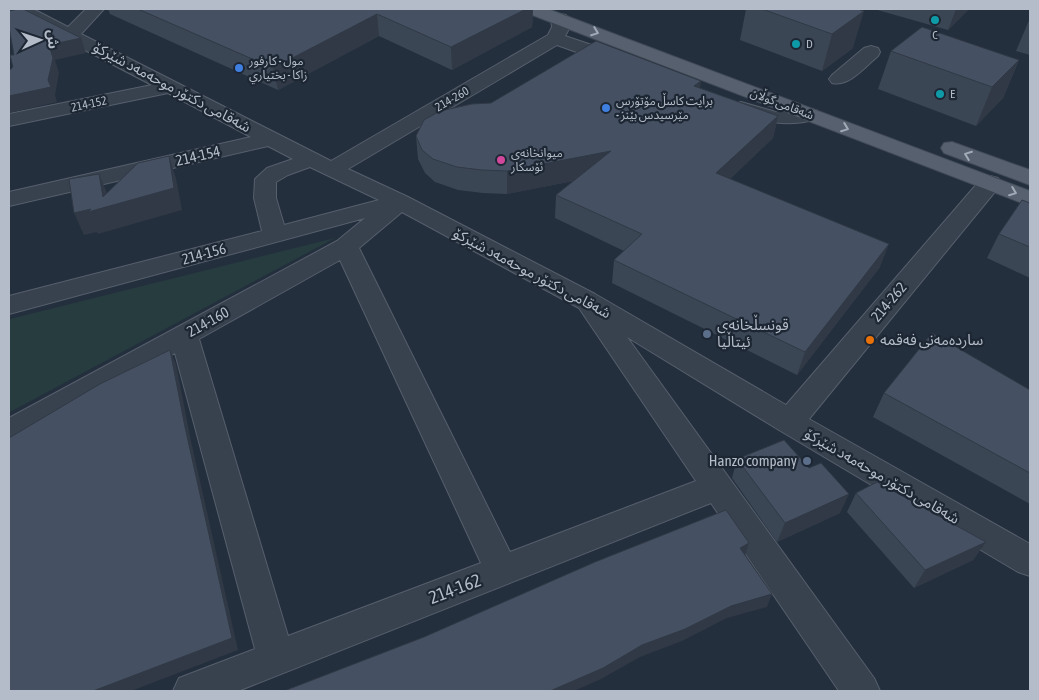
<svg xmlns="http://www.w3.org/2000/svg" width="1039" height="700" font-family="'Asap Condensed','Noto Sans Arabic',sans-serif">
	<style>
		.green { fill: #263c3f }
		.lines { fill: none; stroke-linecap: round; stroke-linejoin: round }
		.minor-casing { stroke: #565f6c; stroke-width: 2 }
		.major-casing { stroke: #414a57; stroke-width: 2 }
		.minor { fill: #38414e; fill-rule: evenodd }
		.major { fill: #56606e; fill-rule: evenodd }
		.wall { fill: #3b4654 }
		.shaded-wall { fill: #303945 }
		.building { fill: #455162; stroke: #303945 }
		.oneway { stroke: #a1aab7 }
		.culture-dot { fill: #0f9aa8; stroke: #1d2633; stroke-width: 2 }
		.shop-dot { fill: #3f7fe0; stroke: #1d2633; stroke-width: 2 }
		.hotel-dot { fill: #d1479c; stroke: #1d2633; stroke-width: 2 }
		.service-dot { fill: #5c6f8a; stroke: #1d2633; stroke-width: 2 }
		.food-dot { fill: #e8710a; stroke: #1d2633; stroke-width: 2 }
		.labels { text-anchor: middle; stroke-width: 4.5; stroke-linejoin: round; paint-order: stroke }
		.far-poi-label { font-size: 12px; fill: #b4bcc9; stroke: #1d2633; text-anchor: start }
		.far-street-label { font-size: 12px; fill: #b4bcc9; stroke: #1d2633 }
		.street-label { font-size: 15px; fill: #b4bcc9; stroke: #1d2633 }
		.poi-label { font-size: 15px; fill: #b4bcc9; stroke: #1d2633; text-anchor: start }
		.near-street-label { font-size: 18px; fill: #b4bcc9; stroke: #1d2633 }
	</style>
	<rect width="100%" height="100%" fill="#242f3e"/>
	<path class="green" d="M335 238 10 412V319Z"/>
	<g class="lines">
		<defs>
			<path id="minor" d="M11 9H33L68 27 86 9H104L81 34 331 161 548 35 552 27 551 19 554 15 560 14 566 15 570 27 565 36 624 56 626 60 624 64 617 66 610 64 557 45 348 169 408 197 595 294 786 405 982 178 990 176 998 178 1001 183 998 188 809 419 1030 544V576L1018 572 779 430 627 337 874 678 880 691H839L711 503 238 691H173L179 678 255 649 175 353 20 440 9 444V418L337 241 365 218 9 314V296L262 231 254 198 255 179 267 168 293 159 268 146 9 206V192L251 137 168 93 9 126V114L152 85 14 13ZM310 167 379 200 284 225 276 198V182L288 175ZM402 212 579 308 696 481 510 552 359 248ZM340 260 481 563 288 636 199 339Z
				M871 46 878 48 880 52 878 56C865 67 849 87 832 83L829 79 832 75 864 48Z
				M741 102 776 112 811 109 818 111 821 115 818 119C788 127 763 123 734 112L731 108 734 104Z"/>
			<path id="major" d="M524 9H548L1030 191V206L527 13Z
				M952 142 1030 170V185L944 153 941 148 944 143Z"/>
		</defs>
		<use href="#minor" class="minor-casing"/>
		<use href="#major" class="major-casing"/>
		<use href="#minor" class="minor"/>
		<use href="#major" class="major"/>
	</g>
	<path class="wall" d="M108 9H533L532 27 452 70 379 36 278 90 110 14Z
		M746 9H857L853 48 822 71 740 40Z
		M874 9H969L948 30Z
		M1030 18V55L1016 51Z
		M891 51 1019 60 1003 98 976 126 878 89Z
		M700 88 778 116 773 138 730 179 880 267 797 375 612 283 614 260 624 251 555 218 556 195 573 181 507 194 483 193 458 190 435 182 425 173 418 159 416 136Z
		M1030 203V278L987 258 999 234Z
		M1030 390V504L873 417 884 393Z
		M737 459 840 513 777 542 732 478Z
		M856 493 986 542 973 560 914 588 847 512Z"/>
	<path class="shaded-wall" d="M526 9H533L532 27 452 70 451 47Z
		M956 9H969L948 30Z
		M864 11 853 48 822 71 832 34Z
		M377 14 379 36 278 90 273 68Z
		M81 38 86 53 55 60 59 73 55 95 57 102 9 113V96L48 80 49 45Z
		M1019 60 1003 98 976 126 992 87Z
		M701 81 698 103 694 86Z
		M778 116 773 138 712 196 716 173Z
		M611 151 609 174 507 194V171Z
		M169 156 176 178 182 210 98 234 97 232 84 235 74 213 103 197 99 174 108 195Z
		M889 244 880 267 797 375 805 352Z
		M170 350 176 364 191 441 238 650 131 691H93L185 427Z
		M849 494 840 513 777 542 785 523Z
		M986 542 973 560 914 588 925 570Z
		M749 543 745 556 740 548Z
		M772 594 767 607 727 618 682 641 640 657 601 679 574 691H550L642 645 731 606Z"/>
	<path class="building" d="M19 9H23L81 38 49 45 53 58 48 80 51 87 9 96V71L13 67 10 55H14L9 27V11Z
		M138 9H526L451 47 377 14 273 68Z
		M762 9H857L864 11 832 34Z
		M922 27 1019 60 992 87 891 51Z
		M596 41 701 81 694 86 778 116 716 173 889 244 805 352 614 260 642 234 556 195 611 151 507 171 482 170 457 167 433 159 422 150 416 136 424 120 440 111 472 104 491 103Z
		M169 156 174 188 88 212 91 209 74 213 69 179 99 174 103 197 138 163Z
		M1022 200 1030 203V247L999 234Z
		M932 333 1030 390V473L884 393Z
		M170 350 185 427 232 638 93 691H9V438L100 384Z
		M784 440 809 468 821 463 849 494 785 523 737 459Z
		M877 482 986 542 925 570 856 493Z
		M726 510 749 543 740 548 772 594 731 606 685 629 642 645 603 668 550 691H284L424 637 595 562Z"/>
	<defs><path id="oneway-chevron" d="M-2-3.5L2.5 0L-2 3.5" fill="none" stroke-width="1.6" stroke-linecap="round" stroke-linejoin="round" transform="scale(1.25)"/></defs>
	<g class="oneway">
		<use href="#oneway-chevron" transform="translate(595 32) rotate(21)"/>
		<use href="#oneway-chevron" transform="translate(845 128) rotate(21)"/>
		<use href="#oneway-chevron" transform="translate(968 155) rotate(-159)"/>
		<use href="#oneway-chevron" transform="translate(1013 192) rotate(21)"/>
	</g>
	<g class="culture-dot">
		<circle cx="935" cy="20" r="5"/>
		<circle cx="796" cy="44" r="5"/>
		<circle cx="940" cy="94" r="5"/>
	</g>
	<g class="shop-dot">
		<circle cx="239" cy="68" r="5"/>
		<circle cx="606" cy="108" r="5"/>
	</g>
	<circle class="hotel-dot" cx="501" cy="160" r="5"/>
	<g class="service-dot">
		<circle cx="707" cy="334" r="5"/>
		<circle cx="807" cy="461" r="5"/>
	</g>
	<circle class="food-dot" cx="870" cy="340" r="5"/>
	<g class="labels">
		<g class="far-poi-label">
			<text x="935" y="39" text-anchor="middle">C</text>
			<text x="806" y="48">D</text>
			<text x="249" y="65">مول - كارفور<tspan x="249" dy="14">زاكا - بختياري</tspan></text>
			<text x="950" y="98">E</text>
			<text x="616" y="105">برایت کاسڵ مۆتۆرس<tspan x="616" dy="14">- مێرسیدس بێنز</tspan></text>
			<text x="511" y="157">میوانخانەی<tspan x="511" dy="14">ئۆسکار</tspan></text>
		</g>
		<g class="far-street-label">
			<text transform="translate(452 99) rotate(-30)" y="4">214-260</text>
			<text transform="translate(89 104) rotate(-12)" y="4">214-152</text>
			<text transform="translate(782 104) rotate(21)" y="4">شەقامی گوڵان</text>
		</g>
		<g class="street-label">
			<text transform="translate(172 87) rotate(28)" y="5">شەقامی دکتۆر موحەمەد شێرکۆ</text>
			<text transform="translate(198 156) rotate(-13)" y="5">214-154</text>
			<text transform="translate(204 254) rotate(-15)" y="5">214-156</text>
			<text transform="translate(532 273) rotate(28)" y="5">شەقامی دکتۆر موحەمەد شێرکۆ</text>
			<text transform="translate(889 302) rotate(-50)" y="5">214-262</text>
			<text transform="translate(208 322) rotate(-29)" y="5">214-160</text>
			<text transform="translate(882 476) rotate(30)" y="5">شەقامی دکتۆر موحەمەد شێرکۆ</text>
		</g>
		<g class="poi-label">
			<text x="717" y="330">قونسڵخانەی<tspan x="717" dy="17">ئیتاڵیا</tspan></text>
			<text x="880" y="345">ساردەمەنی فەقمە</text>
			<text x="797" y="466" text-anchor="end">Hanzo company</text>
		</g>
		<g class="near-street-label">
			<text transform="translate(455 589) rotate(-21)" y="6">214-162</text>
		</g>
	</g>
	<rect width="1039" height="700" fill="none" stroke="#b4bcc9" stroke-width="20"/>
	<g transform="translate(40 40) rotate(87)" stroke="#1d2633" stroke-width="4" paint-order="stroke">
	<path d="M0-4L9 19L0 12L-9 19Z" fill="#b4bcc9"/>
	<text y="-8" font-size="14" font-weight="bold" text-anchor="middle" fill="#b4bcc9">ش</text>
	</g>
</svg>
